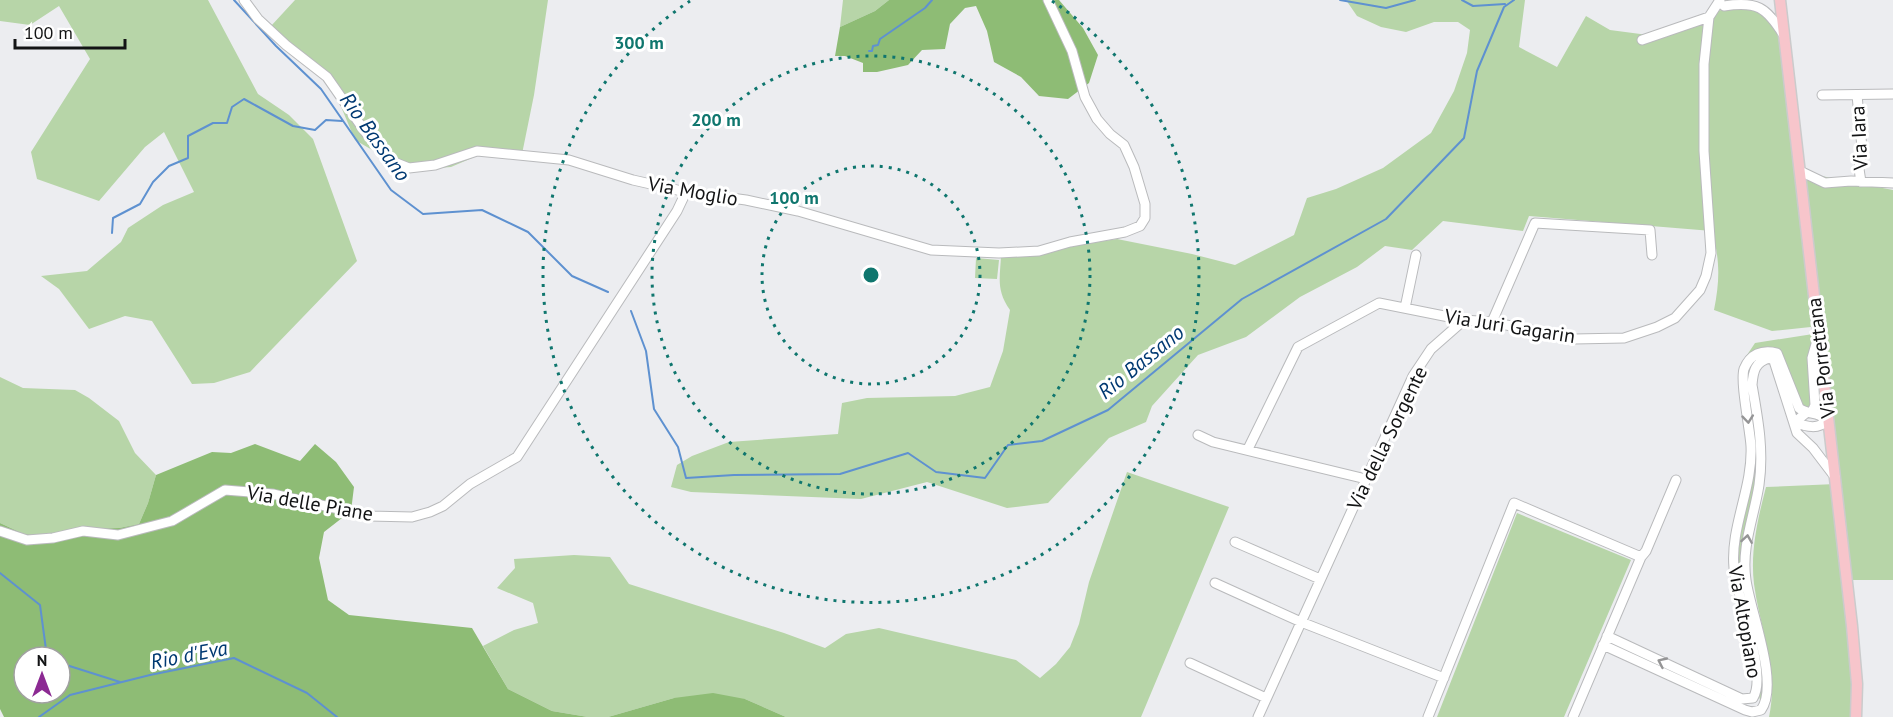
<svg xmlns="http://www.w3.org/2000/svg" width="1893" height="717" font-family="'PT Sans',sans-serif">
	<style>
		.green { fill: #b7d5a8 }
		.forest { fill: #8ebc75; fill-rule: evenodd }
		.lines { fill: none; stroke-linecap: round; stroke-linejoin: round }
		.stream { stroke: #5e91d0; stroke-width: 2 }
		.minor-casing { stroke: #b9babc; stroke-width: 11 }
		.major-casing { stroke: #cbcbcc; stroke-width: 13 }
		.minor { stroke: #fff; stroke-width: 9 }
		.major { stroke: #f7c5cb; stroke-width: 10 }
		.oneway { stroke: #959596 }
		.ring { fill: none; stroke: #0f766e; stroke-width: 3; stroke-dasharray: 3 6 }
		.labels { text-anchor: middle; stroke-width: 6; stroke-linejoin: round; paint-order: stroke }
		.street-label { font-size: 20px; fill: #131415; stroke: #fff }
		.water-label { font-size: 21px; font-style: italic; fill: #003972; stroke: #fff }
		.centre { fill: #0f766e; stroke: #fff; stroke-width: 3 }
		.ring-label { font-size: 18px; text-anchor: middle; font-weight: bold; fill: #0f766e; stroke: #fff; stroke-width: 6; stroke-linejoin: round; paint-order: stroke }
	</style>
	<rect width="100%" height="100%" fill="#ecedf0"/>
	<path class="green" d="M0 0H208L258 94 289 115 313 139 357 261 250 372 214 383 192 384 152 321 125 316 89 329 59 289 41 276 87 271 121 242 128 228 163 205 194 192 164 132 145 147 99 201 37 179 31 152 90 59 59 6 30 25 0 21Z
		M295 0H548L534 95 522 154 486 152 451 167 412 170 386 158 355 140 329 78 271 26Z
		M843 0H889L875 11 840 27Z
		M1346 0H1525L1519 47 1557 67 1586 16 1610 30 1648 35 1721 10 1749 6 1782 27 1801 172 1893 190V580H1848L1853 717H1769C1779 671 1760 629 1754 584 1750 551 1758 518 1766 487L1836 484 1820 326 1772 331 1714 310C1720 280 1720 260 1712 231L1529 216 1523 231 1443 221 1412 250 1385 246 1357 267 1300 297 1246 337 1198 355 1152 406 1146 422 1109 438 1048 503 1007 508 927 482 861 499 691 492 671 487 677 465 692 456 729 442 838 434 842 403 867 398 955 396 990 387 1003 351 1010 310C996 290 1000 278 1001 256L1117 239 1192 254 1235 265 1294 235 1307 198 1336 189 1383 168 1431 133 1454 91 1467 53 1470 30 1458 22H1434L1406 32 1381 27 1357 16Z
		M976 258 999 260 997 279 975 278Z
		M1813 334 1810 348 1812 403 1808 409H1805C1792 395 1791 371 1782 354L1747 360 1745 358 1755 343Z
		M1770 353 1777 355 1799 415 1796 417 1778 361 1772 356C1762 357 1751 363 1750 374 1748 386 1753 399 1755 411 1758 429 1759 447 1758 465 1757 501 1741 534 1743 569 1744 612 1775 661 1762 704 1756 696 1760 671 1758 659 1754 626 1738 595 1737 561 1736 525 1754 490 1754 453 1754 437 1752 419 1749 403 1748 394 1744 385 1746 376 1748 363 1758 354 1770 353Z
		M0 377 23 388 75 390 89 398 119 421 135 453 156 475 148 503 139 524 119 528 81 529 45 536 24 534 0 523Z
		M1127 472 1229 507 1141 717H786L745 699 674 698 608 717H588L552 711 508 689 483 646 514 630 538 623 533 603 497 588 515 568 514 559 574 555 610 557 629 584 784 633 825 648 846 634 879 628 1016 660 1040 678 1056 664 1070 647 1079 624 1089 582Z
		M1517 513 1631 560 1564 717H1437Z"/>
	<path class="forest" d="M889 0H1059L1083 28 1098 55 1089 83 1068 99 1039 96 1021 77 994 62 987 31 976 6 965 8 950 24 945 49 922 50 908 65 877 72H863V63L845 56H835L840 27 875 11Z
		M255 444 300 461 315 444 336 462 354 487 351 511 324 532 319 558 328 600 349 615 472 628 508 689 552 711 588 717H4L0 709V523L24 534 45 536 81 529 119 528 139 524 148 503 156 475 212 452 231 453ZM24 657H60V693H24Z
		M713 693 745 699 786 717H608L674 698Z"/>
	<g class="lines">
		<path class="stream" d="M234 0 276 46 321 89 391 190 423 214 482 210 528 232 572 276 608 292
			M1340 0 1386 8 1415 0
			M1462 0 1473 6 1505 4
			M869 51H872L873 46 878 45 880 39 925 8 932 0
			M112 233 113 218 140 204 153 182 169 166 188 158V136L213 123H227L232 107 244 99 293 126 315 130 326 120 342 121
			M631 311 646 351 654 409 678 447 686 478 734 475 840 474 908 453 936 472 985 478 1008 445 1042 441 1108 410 1242 299 1386 219 1464 138 1477 71 1504 7 1514 0
			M0 573 40 605 47 657
			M60 663 120 682
			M39 717 70 695 150 675 234 658 307 693 337 717"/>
		<defs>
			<path id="minor" d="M244 0 258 19 286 45 327 77 366 133 389 160 409 168 435 165 477 151 569 160 633 180 686 192 746 200 798 211 931 250 999 253 1039 251 1070 242 1125 232 1140 226 1145 218V204L1134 167 1124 145 1110 134 1097 119 1085 97 1072 51 1048 0
				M1724 6C1757 1 1766 7 1783 34
				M1642 40 1709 17
				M1822 95 1893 94
				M1857 95 1862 148 1859 169 1861 182
				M1800 171 1825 183 1851 181 1893 183
				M1405 308 1416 255
				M1492 322 1535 223 1650 230 1652 255
				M1812 412 1815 405 1812 358 1818 337
				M1198 435 1213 442 1366 479
				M1248 449 1298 347 1379 303 1464 320 1492 322 1574 339 1624 338 1657 327 1675 318 1700 290 1706 276 1711 253 1704 151V64L1709 17 1720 0
				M0 531 27 540 53 538 83 531 118 535 172 521 225 490 273 494 369 516 412 517 430 512 443 506 470 484 517 457 677 211 686 192
				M1235 542 1320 579
				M1641 557 1646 551 1676 480
				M1215 583 1301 622 1444 678
				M1607 636 1742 699 1753 698C1768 675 1737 598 1734 568 1730 527 1753 488 1751 446 1750 429 1740 382 1744 369 1750 354 1762 349 1777 353L1799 408C1807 415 1817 411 1828 420 1818 430 1807 427 1795 422L1806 413
				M1603 645 1745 710 1752 712 1761 710C1780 684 1750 611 1746 580 1741 547 1754 517 1759 485 1764 451 1758 419 1752 385 1753 372 1755 361 1770 358L1774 361 1797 433 1813 448 1835 477
				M1190 663 1266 698
				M1258 717 1413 376 1431 349 1464 320
				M1428 717 1514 503 1641 557 1573 717"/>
			<path id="major" d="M1780 0 1852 626 1857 684 1856 717"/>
		</defs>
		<use href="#minor" class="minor-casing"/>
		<use href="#major" class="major-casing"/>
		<use href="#minor" class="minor"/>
		<use href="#major" class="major"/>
	</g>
	<defs><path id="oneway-chevron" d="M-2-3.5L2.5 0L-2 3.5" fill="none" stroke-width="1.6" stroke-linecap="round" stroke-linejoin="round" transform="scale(1.5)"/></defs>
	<g class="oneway">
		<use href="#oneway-chevron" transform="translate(1748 419) rotate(84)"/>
		<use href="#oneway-chevron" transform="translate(1747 539) rotate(-81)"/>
		<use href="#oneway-chevron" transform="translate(1662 662) rotate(-155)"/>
	</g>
	<g class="ring">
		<circle cx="871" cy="275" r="109"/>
		<circle cx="871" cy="275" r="219"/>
		<path d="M1052 1A328 328 0 1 1 690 1"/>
	</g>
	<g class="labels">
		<g class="street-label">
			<text transform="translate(1859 138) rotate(-93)" y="7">Via Iara</text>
			<text transform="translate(693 191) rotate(10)" y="7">Via Moglio</text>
			<text transform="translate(1510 326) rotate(9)" y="7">Via Juri Gagarin</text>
			<text transform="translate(1821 358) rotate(-97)" y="7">Via Porrettana</text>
			<text transform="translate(1387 438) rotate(-64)" y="7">Via della Sorgente</text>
			<text transform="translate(310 503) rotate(10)" y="7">Via delle Piane</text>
			<text transform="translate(1745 622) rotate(80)" y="7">Via Altopiano</text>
		</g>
		<g class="water-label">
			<text transform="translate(375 137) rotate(54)" y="7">Rio Bassano</text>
			<text transform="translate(1141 362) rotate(-39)" y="7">Rio Bassano</text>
			<text transform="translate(189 655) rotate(-11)" y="7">Rio d'Eva</text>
		</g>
	</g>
	<circle cx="871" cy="275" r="9" class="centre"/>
	<g class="ring-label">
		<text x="639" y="49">300 m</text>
		<text x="716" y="126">200 m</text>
		<text x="794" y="204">100 m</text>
	</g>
	<g transform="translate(42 675)"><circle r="28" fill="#ffffff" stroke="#a1a1a1" stroke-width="1.5"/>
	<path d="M0-4.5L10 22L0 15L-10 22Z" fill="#8c2a93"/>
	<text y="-9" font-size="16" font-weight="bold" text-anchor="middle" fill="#131415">N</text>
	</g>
	<path d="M15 39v9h110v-9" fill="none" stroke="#131415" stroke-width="3"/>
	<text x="24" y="39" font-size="18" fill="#131415" stroke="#ffffff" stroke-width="4.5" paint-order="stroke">100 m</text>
</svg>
